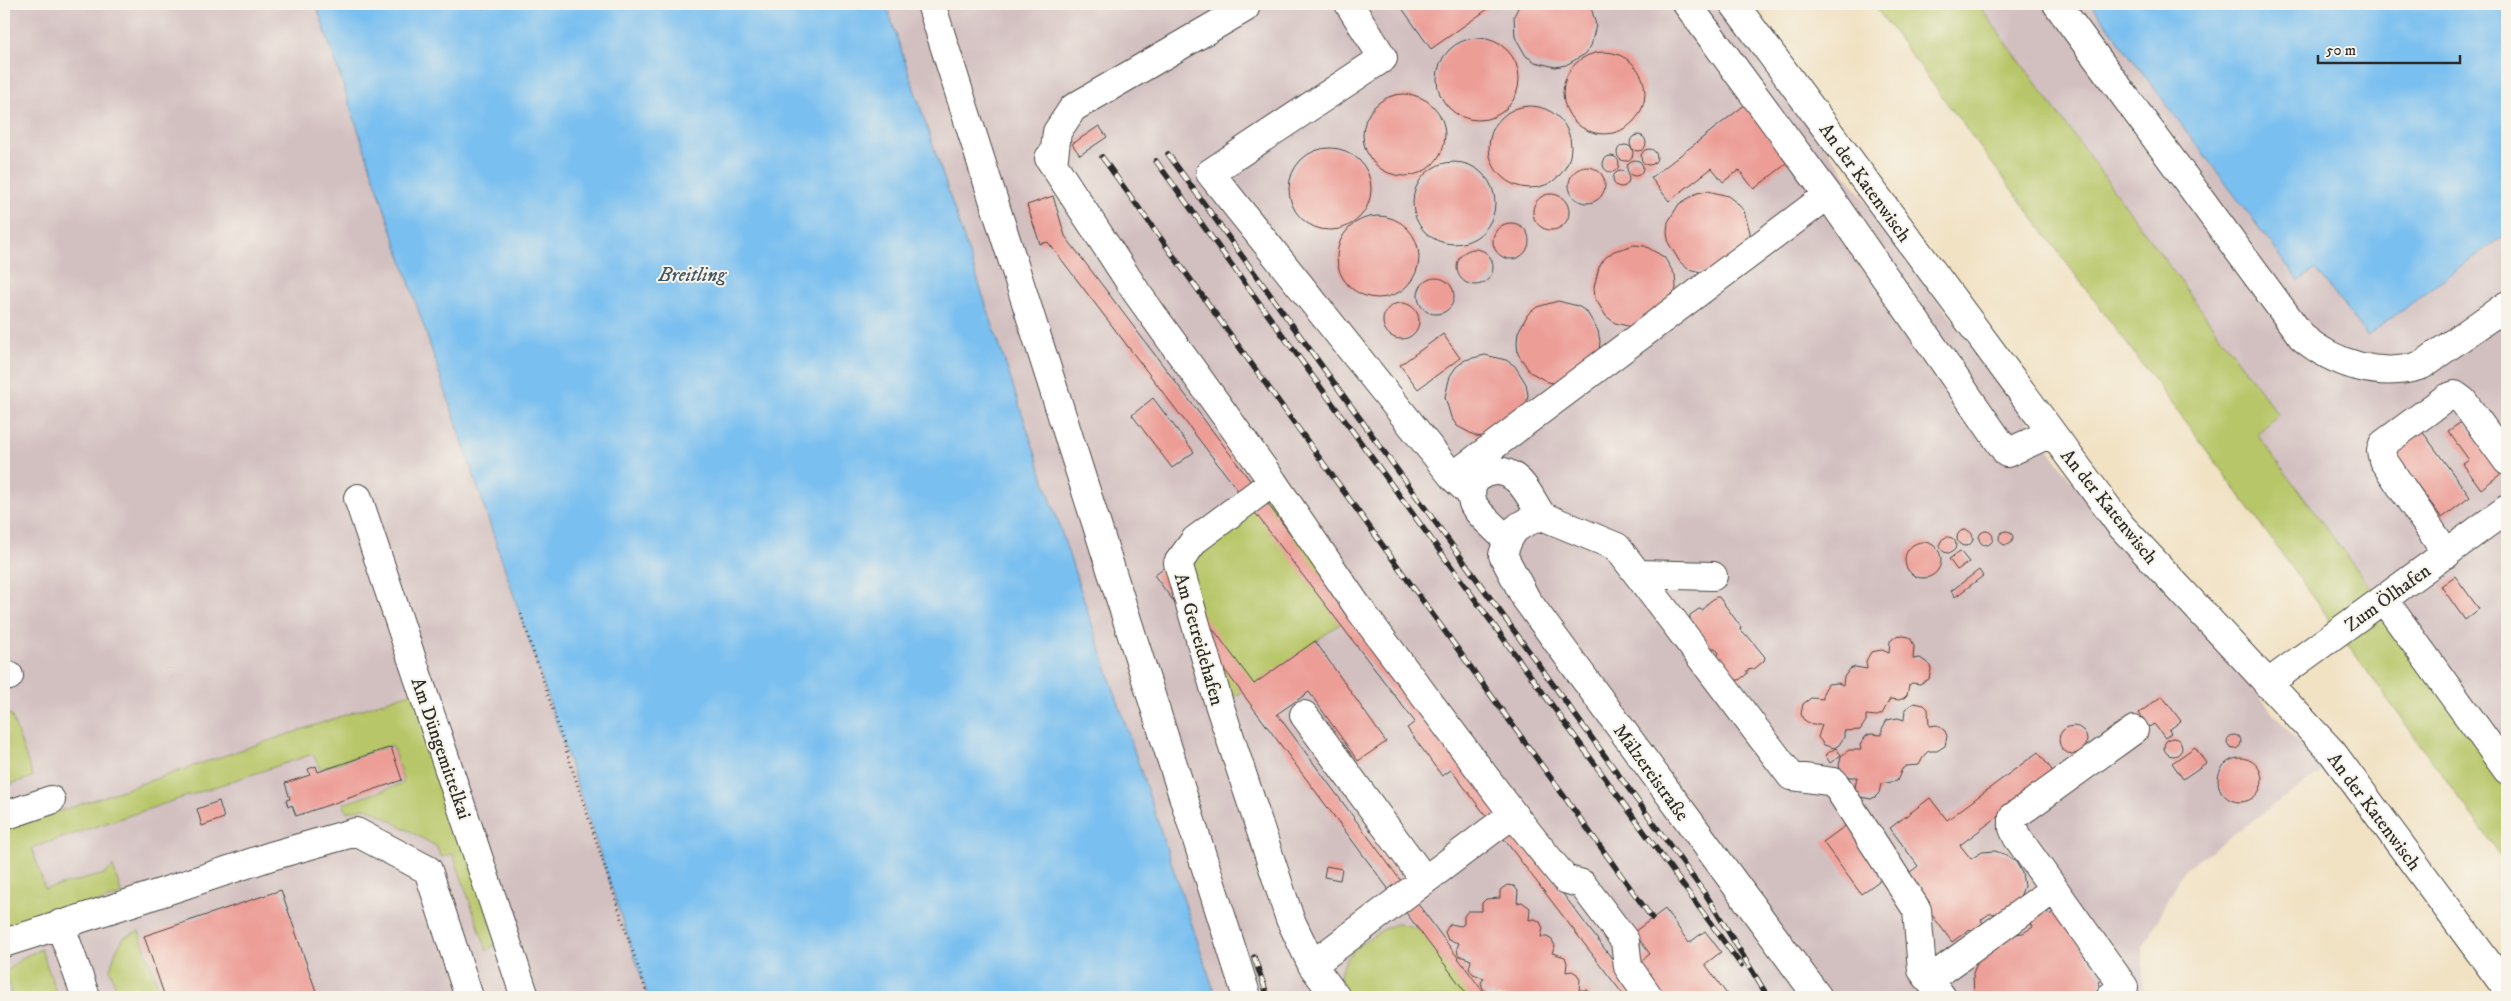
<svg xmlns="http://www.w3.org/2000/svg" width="2511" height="1001" font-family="'IM FELL DW Pica',serif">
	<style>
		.industrial { fill: #d2bfc0 }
		.green { fill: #b7c668; stroke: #71784a }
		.water { fill: #79bff0; stroke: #52758e }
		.building { fill: #ec9d96 }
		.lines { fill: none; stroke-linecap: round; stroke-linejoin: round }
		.minor-casing { stroke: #494642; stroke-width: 30 }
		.path { stroke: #494642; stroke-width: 3; stroke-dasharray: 1 4; stroke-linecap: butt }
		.minor { stroke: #fff; stroke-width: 28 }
		.rail-casing { stroke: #2b2b2b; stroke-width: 5.5 }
		.rail { stroke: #f7f3e8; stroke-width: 4; stroke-dasharray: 11; stroke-linecap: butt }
		.labels { text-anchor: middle; stroke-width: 4; stroke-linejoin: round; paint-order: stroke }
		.street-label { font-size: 19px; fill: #2b2b2b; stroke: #f7f3e8 }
		.water-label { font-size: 20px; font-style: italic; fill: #425766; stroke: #f7f3e8 }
	</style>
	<rect width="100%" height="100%" fill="#f7f3e8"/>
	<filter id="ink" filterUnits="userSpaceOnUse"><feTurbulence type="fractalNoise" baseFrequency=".02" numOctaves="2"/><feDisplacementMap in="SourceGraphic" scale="10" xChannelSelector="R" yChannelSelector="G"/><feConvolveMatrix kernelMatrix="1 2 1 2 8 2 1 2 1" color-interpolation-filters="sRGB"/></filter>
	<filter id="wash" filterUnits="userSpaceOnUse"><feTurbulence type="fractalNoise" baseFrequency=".0096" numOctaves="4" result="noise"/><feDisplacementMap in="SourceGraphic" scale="20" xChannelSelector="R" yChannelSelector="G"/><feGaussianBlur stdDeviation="1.12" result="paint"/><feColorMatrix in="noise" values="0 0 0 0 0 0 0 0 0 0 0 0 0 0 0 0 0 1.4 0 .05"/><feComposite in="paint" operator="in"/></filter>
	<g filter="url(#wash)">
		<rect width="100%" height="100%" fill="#f1e2c4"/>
		<path class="industrial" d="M4 4H316L648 997H4Z
			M886 4H1720L2074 484 2323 770 2184 870 2143 948V997H1216Z
			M1978 4H2091L2299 281 2316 268 2367 336 2507 233V773L2257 433 2278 415Z"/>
		<path class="green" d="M1873 4H1978L2278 415 2257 434 2507 773V864L2216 463Z
			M1273 482 1360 610 1245 691 1219 704 1178 563Z
			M413 692 497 942 487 951 453 854 441 857 436 846 372 810 364 808 347 812 343 804 404 783 392 745 320 769 313 754 32 848 45 889 105 874 113 866 122 895 4 932V830Z
			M11 714 33 777 4 786V716Z
			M1395 924C1408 924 1415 927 1425 935L1471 997H1346C1344 991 1340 984 1340 978 1341 953 1375 933 1395 924Z
			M139 931 162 997H119L110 969 116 951 124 937Z
			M41 949 58 997H12L6 973 20 959Z"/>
		<path class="water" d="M316 4H886L1216 997H648Z
			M2091 4H2507V233L2367 336 2316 269 2299 281Z"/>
		<g id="blocks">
			<path class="building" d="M1399 4H1495L1431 49Z
				M1520 4H1590L1596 25 1591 46 1585 54 1566 65 1555 67 1535 62 1526 56 1515 37 1514 16Z
				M1437 79a41 41 0 1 1 82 0a41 41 0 1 1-82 0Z
				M1563 93a41 41 0 1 1 82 0a41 41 0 1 1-82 0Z
				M1363 135a41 41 0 1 1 82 0a41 41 0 1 1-82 0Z
				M1751 100 1795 157 1754 189 1739 170 1723 182 1712 168 1669 201 1651 178Z
				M1489 147a41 41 0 1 1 82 0a41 41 0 1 1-82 0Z
				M1099 126 1107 137 1080 155 1072 144Z
				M1630 143a8 8 0 1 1 16 0a8 8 0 1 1-16 0Z
				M1617 153a8 8 0 1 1 16 0a8 8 0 1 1-16 0Z
				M1289 189a41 41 0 1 1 82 0a41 41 0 1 1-82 0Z
				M1641 157a8 8 0 1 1 16 0a8 8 0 1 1-16 0Z
				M1603 164a8 8 0 1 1 16 0a8 8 0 1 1-16 0Z
				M1627 168a8 8 0 1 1 16 0a8 8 0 1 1-16 0Z
				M1413 203a41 41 0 1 1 82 0a41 41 0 1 1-82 0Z
				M1569 185a18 18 0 1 1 36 0a18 18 0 1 1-36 0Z
				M1613 179a8 8 0 1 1 16 0a8 8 0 1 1-16 0Z
				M1708 191 1728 196 1737 203 1744 211 1750 232 1749 242 1709 274 1688 269 1680 262 1669 244 1667 233 1668 222 1679 204 1697 193Z
				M1533 212a18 18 0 1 1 36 0a18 18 0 1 1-36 0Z
				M1053 196 1065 236 1641 997H1625L1451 770 1442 776 1407 728 1415 722 1048 242 1040 244 1027 205Z
				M1337 257a41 41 0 1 1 82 0a41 41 0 1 1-82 0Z
				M1493 241a18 18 0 1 1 36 0a18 18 0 1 1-36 0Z
				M1634 245 1645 246 1664 257 1675 275 1676 286 1675 296 1636 328 1615 323 1606 316 1595 298 1594 287 1599 267 1605 258 1614 251Z
				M1457 267a18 18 0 1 1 36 0a18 18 0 1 1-36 0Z
				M1418 296a18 18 0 1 1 36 0a18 18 0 1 1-36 0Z
				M1558 301 1578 306 1587 312 1598 331 1600 341 1599 352 1559 384 1548 382 1530 372 1518 354 1517 343 1518 332 1528 314 1537 307Z
				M1383 321a18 18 0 1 1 36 0a18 18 0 1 1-36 0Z
				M1443 334 1460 358 1418 389 1400 365Z
				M1485 355 1506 360 1515 366 1526 384 1528 395 1526 406 1487 437 1476 436 1457 426 1451 417 1445 397 1450 376 1456 367 1465 360Z
				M1153 398 1194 452 1172 468 1132 415Z
				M2463 421 2502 473 2481 489 2463 464 2469 460 2448 431Z
				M2419 427 2470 497 2442 518 2390 448Z
				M1957 538a8 8 0 1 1 16 0a8 8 0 1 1-16 0Z
				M1999 538a7 7 0 1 1 14 0a7 7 0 1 1-14 0Z
				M1979 538a7 7 0 1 1 14 0a7 7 0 1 1-14 0Z
				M1940 545a8 8 0 1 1 16 0a8 8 0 1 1-16 0Z
				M1905 560a18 18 0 1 1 36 0a18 18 0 1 1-36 0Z
				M1960 551 1969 562 1957 570 1949 559Z
				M1166 566 1254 684 1315 641 1386 742 1358 761 1309 692 1277 714 1487 997H1469L1154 575Z
				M1979 570 1983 576 1955 597 1951 591Z
				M2455 576 2479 609 2465 620 2441 586Z
				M1716 597H1719L1741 627 1740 630 1745 635H1747L1765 657 1764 661 1754 669 1747 670V674L1739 680H1733L1717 657 1719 653 1715 648H1711L1690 620V615L1699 609 1703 610 1708 603Z
				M1898 635 1909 637 1912 641 1914 646 1913 659 1920 658 1929 664 1931 669 1929 679 1920 684 1912 683 1909 685 1907 695 1904 698 1899 700 1890 699 1882 714 1877 716 1866 715V721L1860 730 1844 731V737L1839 745 1834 748 1824 745 1818 737 1822 725H1812L1803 719 1801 714 1803 704 1811 698 1823 699V693L1828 684 1838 683 1843 685 1844 677 1850 669 1855 667 1867 669 1866 661 1871 652 1882 650 1889 653 1890 641Z
				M2162 696 2181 721 2169 730 2171 733 2165 738 2154 724 2149 727 2139 713Z
				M1914 703 1924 705 1928 709 1929 726 1937 725 1945 731 1947 736 1945 746 1937 751H1929L1925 754 1919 765 1906 766 1902 769 1897 781 1881 784 1879 793 1875 797 1871 799 1860 797 1855 788 1857 777H1849L1841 771 1839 766 1841 756 1849 750H1861L1860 745 1866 736 1871 734 1882 735V729L1887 720 1898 718 1904 720 1905 709Z
				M2059 740a14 14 0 1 1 28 0a14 14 0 1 1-28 0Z
				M2227 742a7 7 0 1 1 14 0a7 7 0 1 1-14 0Z
				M2164 747a9 9 0 1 1 18 0a9 9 0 1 1-18 0Z
				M391 747 402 780 296 816 292 805 288 807 286 800 290 799 285 783 310 775 308 769 316 766 318 772Z
				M2195 747 2206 763 2183 779 2172 763Z
				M1836 748 1841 755 1830 763 1825 755Z
				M2038 752 2055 774 1960 845 1971 859 1982 852 1995 851 2007 855 2016 862 2022 873 2024 886 2020 897 2001 913 1989 914 1981 920 1987 929 1975 937 1970 929 1952 942 1904 877 1918 866 1890 828 1930 798 1947 820Z
				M2218 780a22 22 0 1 1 44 0a22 22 0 1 1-44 0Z
				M219 801 224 818 202 826 197 809Z
				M1848 824 1886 876 1861 894 1823 842Z
				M1326 866 1342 869 1340 880 1324 877Z
				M1507 885 1514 886 1518 891 1517 903 1522 902 1530 908 1529 920 1535 919 1540 922 1543 928 1541 937H1547L1552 940 1555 946 1552 953 1565 957 1567 963 1566 972 1572 971 1577 974 1580 980 1579 990H1588L1592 997H1495V993H1488L1483 989 1481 983 1484 978 1473 974 1469 969 1471 960 1458 955 1457 948 1459 943 1448 940 1445 932 1450 924 1461 926 1464 924V916L1468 911H1482V903L1486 899 1500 898V890Z
				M281 890 318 997H165L144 936Z
				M1665 909 1689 943 1705 931 1721 952 1705 964 1729 997H1655L1633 967 1650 954 1634 932Z
				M2045 909 2049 915 2057 910 2102 980 2098 982 2106 995 2103 997H1974L1973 973 1981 954 2016 934 2023 933 2033 927 2029 920Z"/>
		</g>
	</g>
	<g filter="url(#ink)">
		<use href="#blocks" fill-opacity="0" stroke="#494642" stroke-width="1"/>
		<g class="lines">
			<defs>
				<path id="minor" d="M931 4 1247 997
					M1349 4 1383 58 1210 173 1453 477 1470 493
					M1687 4 1828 195 2007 453 2051 433
					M1734 4 2121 526 2332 752 2507 989
					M2057 4 2302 337C2334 364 2381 379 2422 365L2507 305
					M1245 8 1073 108 1057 132 1054 157 1049 158 1137 293 1273 482 1360 610 1513 814 1312 965
					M1456 474 1828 195
					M1273 482 1195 540 1178 563 1219 704 1290 919 1312 965 1336 997
					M358 498 525 997
					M1542 516 1617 547 1791 776 1834 782 1917 910 1922 970 1942 997
					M1507 540C1499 531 1477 514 1473 503 1463 477 1495 461 1515 478 1526 486 1534 504 1542 516 1517 525 1510 529 1503 555L1526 599 1818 997
					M2447 554 2383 460 2381 451 2383 444 2446 398 2455 395 2463 401 2507 461
					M1638 574 1713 576
					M2384 600 2507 770
					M4 677 9 676
					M2267 684 2507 509
					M1304 715 1424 879
					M1513 814 1565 879 1582 884 1625 941 1628 967 1649 997
					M4 816 51 800
					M60 924 86 997
					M4 943 142 899 271 856 356 832 428 870 469 997
					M1929 980 2054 889
					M2110 997 2124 987 2017 837 2013 828V817L2134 730"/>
			</defs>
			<use href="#minor" class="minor-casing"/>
			<path class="path" d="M521 614 648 997"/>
			<use href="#minor" class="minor"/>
			<defs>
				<path id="rail" d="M1168 154 1708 898 1768 997
					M1102 157 1652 918
					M1156 161 1741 965
					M1254 957 1268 997"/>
			</defs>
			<use href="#rail" class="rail-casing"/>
			<use href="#rail" class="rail"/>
		</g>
	</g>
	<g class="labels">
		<g class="street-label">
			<text transform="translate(1866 182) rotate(54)" y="7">An der Katenwisch</text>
			<text transform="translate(2110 506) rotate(51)" y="7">An der Katenwisch</text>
			<text transform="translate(2387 597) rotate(-36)" y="7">Zum Ölhafen</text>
			<text transform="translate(1200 639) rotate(74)" y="7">Am Getreidehafen</text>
			<text transform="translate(442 748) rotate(71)" y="7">Am Düngemittelkai</text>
			<text transform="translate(1652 772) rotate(54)" y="7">Mälzereistraße</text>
			<text transform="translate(2375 811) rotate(53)" y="7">An der Katenwisch</text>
		</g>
		<g class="water-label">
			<text x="692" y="281">Breitling</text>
		</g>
	</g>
	<rect width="2511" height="1001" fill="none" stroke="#f7f3e8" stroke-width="20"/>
	<path d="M2318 55v8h142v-8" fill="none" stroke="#2b2b2b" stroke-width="2.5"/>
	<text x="2326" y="55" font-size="15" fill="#2b2b2b" stroke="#f7f3e8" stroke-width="4" paint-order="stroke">50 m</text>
</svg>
